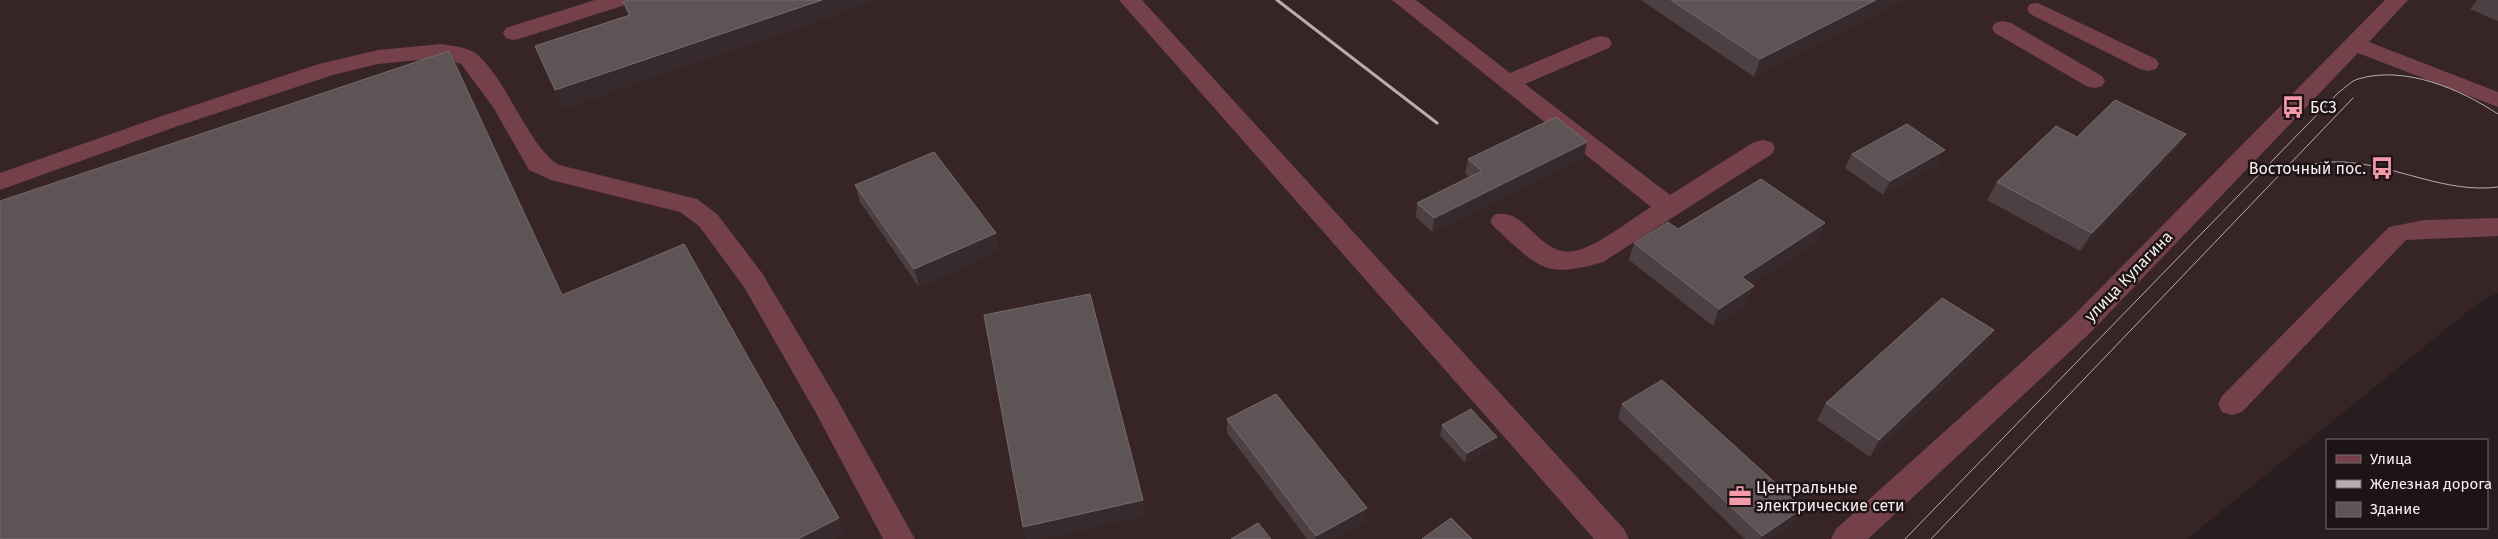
<svg xmlns="http://www.w3.org/2000/svg" width="2498" height="539" font-family="'Fira Sans',sans-serif">
	<style>
		.built { fill: #362427 }
		.lines { fill: none; stroke-linecap: round; stroke-linejoin: round }
		.minor { fill: #74414b; fill-rule: evenodd }
		.tram { stroke: #b6adaf; stroke-width: 1 }
		.rail { stroke: #b6adaf; stroke-width: 3 }
		.wall { fill: #4c4042 }
		.shaded-wall { fill: #362a2c }
		.building { fill: #5e5355; stroke: #766b6d }
		.labels { text-anchor: middle; stroke-width: 5; stroke-linejoin: round; paint-order: stroke }
		.poi-label { font-size: 16px; fill: #f7eff0; stroke: #1e1416; text-anchor: start }
		.street-label { font-size: 16px; fill: #f7eff0; stroke: #1e1416 }
	</style>
	<rect width="100%" height="100%" fill="#281d1f"/>
	<path class="built" d="M0 0H2498V293L2481 301 2187 539H0Z"/>
	<g class="lines">
		<path class="minor" d="M595 0H628L625 5 522 38 514 40 506 38 503 33 506 28Z
			M1119 0H1142L1624 529 1629 539H1594Z
			M1392 0H1416L1510 73 1593 38 1601 36 1609 38 1612 43 1609 48 1525 84 1670 195 1754 142 1763 140 1772 142 1775 148 1772 154 1603 262C1542 280 1538 266 1494 227L1490 221 1494 215C1526 205 1538 257 1574 251 1595 248 1631 219 1651 207Z
			M2385 0H2408L2369 42 2498 92V107L2358 53 2091 332 1868 539H1831L1836 529 2071 318Z
			M2038 3 2156 59 2159 64 2156 69 2148 71 2140 69 2030 14 2027 9 2030 4Z
			M2003 21 2011 23 2102 76 2105 81 2102 86 2094 88 2086 86 1995 33 1992 28 1995 23Z
			M441 44C452 46 469 47 478 55 508 82 529 147 559 165L697 199 717 214 762 273 837 399 915 539H883L817 415 744 287 699 226 680 212 551 180 529 170 493 107 461 64 441 58 378 64 333 75 178 126 0 190V173L162 116 319 64 378 50Z
			M2498 218V236L2406 240 2242 412 2232 415 2222 412 2218 404 2222 396 2389 227 2424 220Z"/>
		<path class="tram" d="M2284 171C2304 165 2323 161 2344 162 2396 165 2446 194 2498 187
			M1905 539 2339 92C2345 88 2351 81 2358 79 2405 65 2460 89 2498 114
			M1931 539 2353 98"/>
		<path class="rail" d="M1277 0 1437 123"/>
	</g>
	<path class="wall" d="M629 0H877L564 108 628 15 623 2Z
		M1641 0H1903L1754 77Z
		M2477 0H2498V21L2470 9Z
		M2077 137 2174 152 2080 251 1987 200 1997 182Z
		M1587 142 1584 156 1432 232 1416 217 1417 203 1469 177 1465 173 1468 159Z
		M1852 154 1938 164 1883 195 1845 168Z
		M855 185 996 233 999 250 919 287 860 202Z
		M1678 229 1817 241 1751 284 1747 304 1713 326 1629 260 1634 243Z
		M1994 330 1984 348 1870 457 1817 420 1826 403Z
		M1622 404 1796 521 1770 539H1745L1618 418Z
		M1227 419 1365 521 1333 539H1307L1227 433Z
		M1442 425 1497 437 1494 446 1465 463 1440 435Z"/>
	<path class="shaded-wall" d="M822 0H877L564 108 555 90Z
		M1876 0H1903L1754 77 1760 59Z
		M449 51 459 68 572 312 562 295Z
		M2186 134 2174 152 2080 251 2092 233Z
		M1587 142 1584 156 1432 232 1434 218Z
		M1945 150 1938 164 1883 195 1890 181Z
		M1825 223 1817 241 1735 294 1742 277Z
		M996 233 999 250 919 287 914 269Z
		M1754 286 1747 304 1713 326 1719 309Z
		M1994 330 1984 348 1870 457 1879 440Z
		M1497 437 1494 446 1465 463 1467 453Z
		M1143 500 1145 516 1046 539H1026L1023 527Z
		M1367 508 1365 521 1333 539H1315L1316 536Z
		M1803 508 1796 521 1770 539H1760L1762 536Z
		M839 518 845 535 837 539H798Z"/>
	<path class="building" d="M629 0H822L555 90 535 46 630 15 623 2Z
		M1671 0H1876L1760 59Z
		M449 51 562 295 684 244 839 518 798 539H0V201Z
		M2115 100 2186 134 2092 233 1997 182 2056 126 2077 137Z
		M1556 117 1587 142 1434 218 1417 203 1482 171 1468 159Z
		M1907 124 1945 150 1890 181 1852 154Z
		M934 152 996 233 914 269 855 185Z
		M1761 179 1825 223 1742 277 1754 286 1719 309 1634 243 1668 222 1678 229Z
		M1090 294 1143 500 1023 527 984 315Z
		M1942 298 1994 330 1879 440 1826 403Z
		M1662 380 1803 508 1762 536 1622 404Z
		M1276 394 1367 508 1316 536 1227 419Z
		M1471 409 1497 437 1467 453 1442 425Z
		M1451 518 1472 539H1422Z
		M1258 523 1271 539H1231Z"/>
	<defs>
		<symbol id="bus-bare" viewBox="-9 -9 18 18"><path d="M-5-6H5V4H4V6H2V4H-2V6H-4V4H-5ZM-3.5-4V0h7V-4ZM-3.5 1.2v1.5H-2V1.2ZM2 1.2v1.5H3.5V1.2Z" fill="#f39aaa" stroke="#1e1416" stroke-width="2.5" paint-order="stroke"/></symbol>
		<symbol id="office-bare" viewBox="-9 -9 18 18"><path d="M-6-3h4V-5.5h4V-3h4V5H-6ZM-1-4.5V-3h2v-1.5ZM-6 0V1H6V0Z" fill="#f39aaa" stroke="#1e1416" stroke-width="2.5" paint-order="stroke"/></symbol>
	</defs>
	<g fill-rule="evenodd">
		<use href="#bus-bare" x="2277" y="91" width="32" height="32"/>
		<use href="#bus-bare" x="2366" y="152" width="32" height="32"/>
		<use href="#office-bare" x="1724" y="480" width="32" height="32"/>
	</g>
	<g class="labels">
		<g class="poi-label">
			<text x="2310" y="113">БСЗ</text>
			<text x="2366" y="174" text-anchor="end">Восточный пос.</text>
			<text x="1756" y="493">Центральные<tspan x="1756" dy="18">электрические сети</tspan></text>
		</g>
		<g class="street-label">
			<text transform="translate(2128 276) rotate(-46)" y="6">улица Кулагина</text>
		</g>
	</g>
	<rect x="2326" y="439" width="162" height="90" fill="#1e1416" stroke="#756c6d"/>
	<rect x="2336" y="455" width="25" height="8" fill="#74414b" stroke="#756c6d"/>
	<text x="2370" y="464" font-size="15" fill="#f7eff0">Улица</text>
	<rect x="2336" y="480" width="25" height="8" fill="#b6adaf" stroke="#756c6d"/>
	<text x="2370" y="489" font-size="15" fill="#f7eff0">Железная дорога</text>
	<rect x="2336" y="502" width="25" height="15" fill="#5e5355" stroke="#756c6d"/>
	<text x="2370" y="514" font-size="15" fill="#f7eff0">Здание</text>
</svg>
